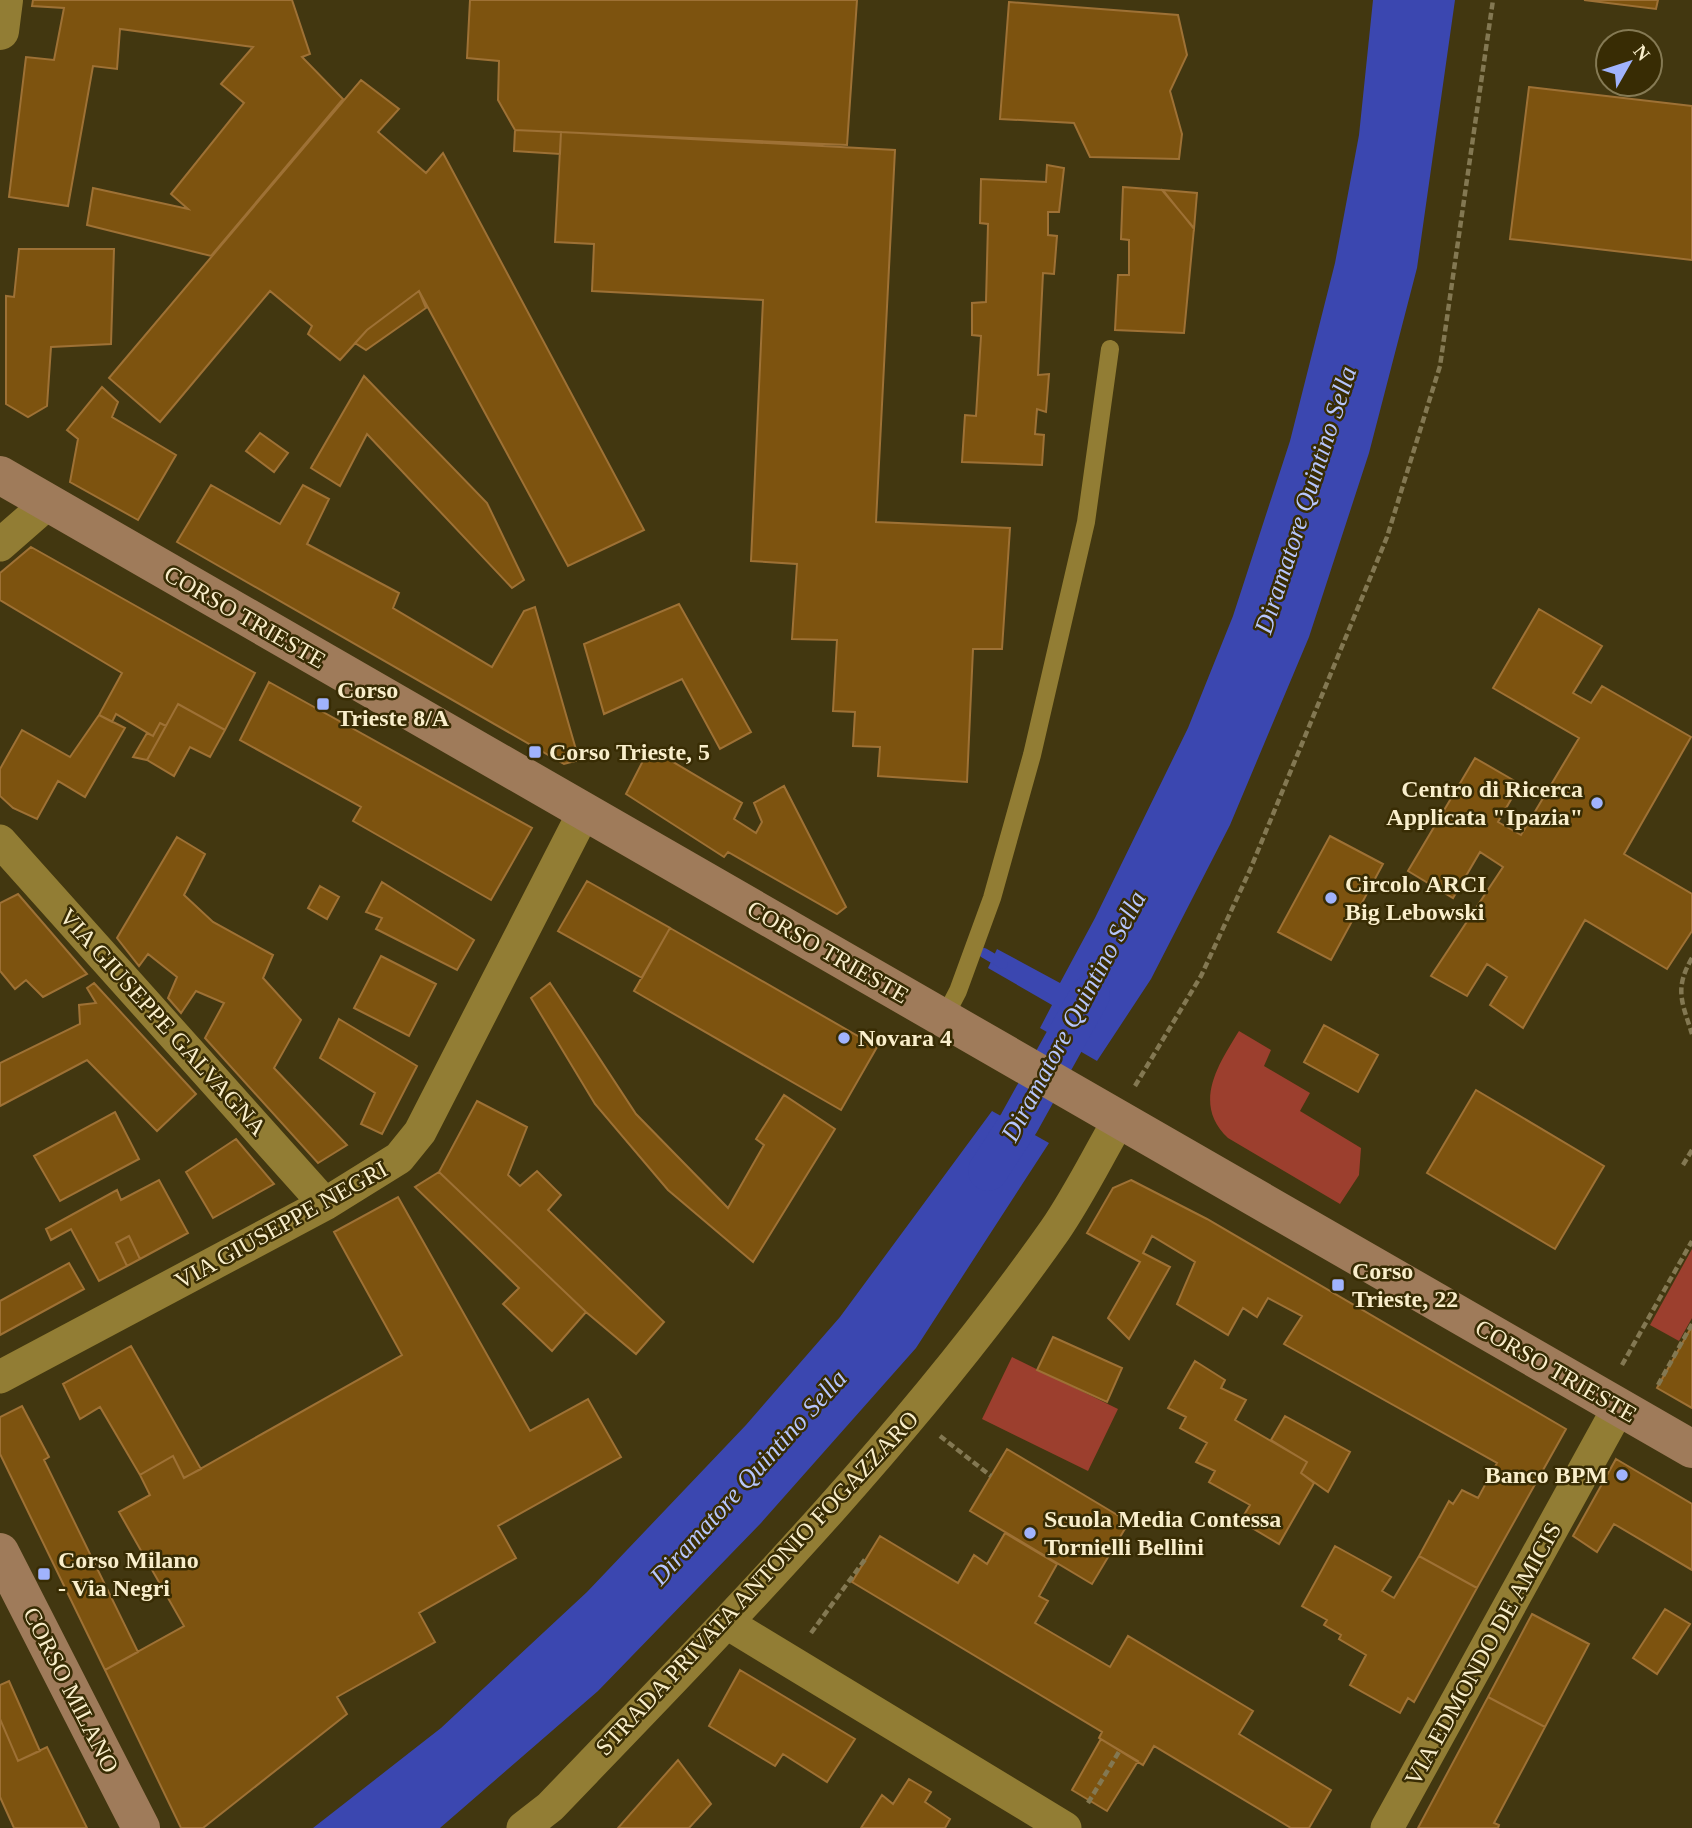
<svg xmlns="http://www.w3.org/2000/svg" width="1692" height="1828" font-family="Georgia,serif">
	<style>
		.green { fill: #9c3f2e }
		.water { fill: #3b47b0 }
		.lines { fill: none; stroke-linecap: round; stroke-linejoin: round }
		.stream { stroke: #3b47b0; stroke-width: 10 }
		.canal { stroke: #3b47b0; stroke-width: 40 }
		.building { fill: #7d530f; stroke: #9e7135; stroke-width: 2 }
		.path { stroke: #837852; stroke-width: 4.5; stroke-dasharray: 7 3.5; stroke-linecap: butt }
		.service { stroke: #927d34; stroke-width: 18 }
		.minor { stroke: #927d34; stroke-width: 33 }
		.tertiary { stroke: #927d34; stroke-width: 38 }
		.secondary { stroke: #9f7b5a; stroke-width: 38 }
		.poi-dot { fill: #a0b3fd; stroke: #382c04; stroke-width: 2.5 }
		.labels { text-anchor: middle; stroke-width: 5; stroke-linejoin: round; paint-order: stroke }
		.street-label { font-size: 24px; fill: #f9eecb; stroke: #382c04 }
		.poi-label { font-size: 24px; font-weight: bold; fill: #f9eecb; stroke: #382c04; text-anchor: start }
		.water-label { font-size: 26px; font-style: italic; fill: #b7c6fc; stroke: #382c04 }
	</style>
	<rect width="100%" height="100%" fill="#423710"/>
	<path class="green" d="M1239 1031 1271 1050 1264 1066 1310 1093 1300 1111 1361 1148 1359 1175 1340 1204 1228 1138C1192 1104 1218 1065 1239 1031Z
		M1692 1249V1318L1679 1341 1650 1325Z
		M1012 1357 1118 1409 1088 1471 982 1419Z"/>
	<path class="water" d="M1373 0H1455L1417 268 1369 453 1309 637 1230 825 1151 979 1097 1061 1040 1028 1052 1005 988 968 997 949 1060 983 1095 918 1188 728 1233 616 1290 441 1335 263 1359 135Z
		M992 1111 1049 1143 916 1348 761 1523 598 1691 440 1828H313L441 1728 587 1592 746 1425 840 1317Z"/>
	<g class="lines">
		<path class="stream" d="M984 953 1003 964"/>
		<path class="canal" d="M988 1171 1019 1123 1090 995"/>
	</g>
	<path class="building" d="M33 0H292L310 54 302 57 343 99 211 256 87 225 93 188 188 209 171 194 244 103 221 84 253 47 120 29 117 69 93 66 68 206 9 197 26 57 54 60 64 8 32 6Z
		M470 0H857L847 145 515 130 498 100 499 61 467 58Z
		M1584 0H1658L1656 9Z
		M1009 2 1178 15 1187 55 1170 91 1182 134 1179 159 1090 157 1074 123 1000 119Z
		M361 80 399 109 378 132 426 173 443 153 644 530 568 566 419 291 367 330 340 360 308 334 312 326 270 291 160 422 109 378Z
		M1529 87 1692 106V260L1510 239Z
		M515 130 561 132 560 154 514 151Z
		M561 132 895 150 876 522 1010 528 1002 649H973L967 782 878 776 880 747 853 746 855 712 833 711 837 640 792 639 797 564 751 561 763 300 592 291 594 244 555 242Z
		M1047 165 1064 168 1059 212H1048V235L1057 236 1054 274 1043 273 1038 375 1049 374 1046 412 1037 409 1035 434 1044 435 1042 465 962 462 965 415 976 416 981 336 972 335V303L986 302 988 224 980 223 981 179 1046 182Z
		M1123 187 1162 190 1194 228 1184 333 1115 330 1118 275H1129V240L1121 239Z
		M1163 190 1197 193 1194 229Z
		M19 249H114L111 344 51 347 47 406 28 417 6 404V296L14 297Z
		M419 291 426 308 366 350 355 343 367 330Z
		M364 376 487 503 524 580 512 588 367 434 340 486 311 468Z
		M102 387 118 402 112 417 176 455 138 520 70 482 78 439 67 430Z
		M260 433 288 453 274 472 246 451Z
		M211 485 280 524 303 485 329 499 307 544 399 593 393 608 492 667 524 611 535 607 579 760 564 764 177 542Z
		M31 547 255 673 225 730 178 704 166 726 160 723 153 736 116 714 112 722 99 715 122 673 0 600V573Z
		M679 604 751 732 720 749 682 679 604 714 584 644Z
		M1539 609 1602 646 1573 693 1591 703 1602 686 1691 737 1624 854 1692 894V931L1667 969 1585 920 1523 1028 1490 1005 1507 977 1487 964 1467 996 1431 976 1503 867 1480 852 1453 898 1408 871 1475 758 1520 784 1498 822 1521 835 1579 738 1493 688Z
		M269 682 532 828 491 900 353 821 361 807 240 740Z
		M178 704 225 730 210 757 190 747 174 776 147 760Z
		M99 715 125 728 85 797 58 781 37 819 13 808 0 796V769L22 730 70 757Z
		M160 723 166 726 147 760 133 757 147 733 153 736Z
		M648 751 658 753 742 803 734 819 756 833 762 822 754 803 784 786 846 907 837 914 728 852 724 857 626 794Z
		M1330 836 1383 864 1331 960 1278 932Z
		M177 837 205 854 184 895 213 922 273 955 263 978 301 1020 274 1068 347 1145 318 1163 205 1038 224 1003 196 991 181 1013 168 998 177 977 148 954 139 966 117 938Z
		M587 881 670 928 642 978 558 931Z
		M382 882 474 940 457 970 376 929 382 918 366 912Z
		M320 886 339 897 327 919 308 908Z
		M18 894 87 974 43 997 26 980 15 989 0 971V903Z
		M670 928 877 1047 841 1110 634 991Z
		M381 956 436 984 409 1036 354 1008Z
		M94 983 196 1094 157 1131 87 1060 0 1106V1063L80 1024 79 1005 96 1003 87 988Z
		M550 983 636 1114 728 1208 764 1145 756 1139 784 1095 835 1129 753 1262 668 1190 595 1104 531 998Z
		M339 1019 417 1066 382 1134 361 1124 375 1093 320 1058Z
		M1324 1025 1378 1055 1358 1092 1304 1062Z
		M1476 1090 1604 1166 1555 1249 1427 1173Z
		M477 1101 527 1127 508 1175 520 1186 537 1171 561 1195 548 1210 664 1322 636 1354 586 1312 439 1172Z
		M115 1112 139 1159 60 1201 34 1156Z
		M236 1139 274 1184 213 1218 186 1172Z
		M439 1172 586 1312 552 1351 503 1304 519 1288 415 1187Z
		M159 1180 188 1233 140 1259 129 1236 116 1243 127 1266 99 1281 71 1229 51 1240 46 1229 117 1190 121 1200Z
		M1131 1180 1207 1219 1566 1429 1477 1588 1419 1556 1449 1501 1453 1504 1462 1490 1478 1498 1497 1463 1284 1344 1302 1316 1268 1298 1257 1317 1243 1308 1228 1335 1177 1304 1195 1262 1152 1236 1143 1253 1170 1267 1129 1339 1108 1318 1140 1262 1087 1233 1113 1188Z
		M398 1197 530 1431 588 1399 621 1457 498 1526 516 1558 419 1613 435 1642 337 1697 347 1714 203 1828H181L105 1670 184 1626 119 1512 150 1495 140 1475 173 1456 184 1478 402 1355 334 1232Z
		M129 1236 140 1259 127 1266 116 1243Z
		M69 1263 84 1289 0 1335V1301Z
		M1692 1326V1408L1657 1388Z
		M1053 1337 1122 1368 1107 1402 1037 1370Z
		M131 1346 201 1469 184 1478 173 1456 140 1475 100 1407 80 1419 63 1384Z
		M1195 1361 1225 1380 1221 1388 1246 1400 1235 1420 1307 1462 1301 1473 1314 1483 1279 1544 1249 1526 1252 1520 1244 1515 1250 1505 1209 1482 1215 1471 1196 1462 1207 1443 1180 1428 1186 1417 1168 1408Z
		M22 1406 49 1457 44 1460 138 1652 105 1670 0 1454V1417Z
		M1285 1416 1350 1452 1328 1492 1301 1473 1307 1462 1271 1440Z
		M1007 1449 1129 1522 1092 1584 970 1511Z
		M1616 1459 1692 1504V1570L1614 1524 1597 1552 1573 1536Z
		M1005 1533 1057 1564 1039 1596 1048 1601 1035 1623 1110 1667 1128 1636 1253 1711 1239 1734 1331 1790 1309 1828H1291L1154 1746 1143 1765 1099 1738 1102 1732 852 1582 880 1536 958 1583 974 1555 987 1564Z
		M1335 1546 1391 1577 1382 1591 1394 1598 1419 1556 1477 1588 1414 1702 1408 1698 1400 1713 1350 1685 1366 1655 1339 1639 1341 1635 1324 1625 1327 1620 1302 1606Z
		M1665 1609 1690 1624 1657 1674 1633 1658Z
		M1532 1614 1589 1644 1545 1727 1488 1697Z
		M740 1670 855 1739 827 1782 783 1754 775 1766 709 1726Z
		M9 1681 40 1751 18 1761 0 1719V1685Z
		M1488 1697 1545 1727 1494 1823 1499 1825 1498 1828H1418Z
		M0 1719 18 1761 47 1747 87 1828H14L0 1797Z
		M1101 1739 1138 1761 1107 1811 1072 1790Z
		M678 1760 711 1804 689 1828H618Z
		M909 1779 931 1792 925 1802 950 1819 945 1828H861L882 1795 893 1804Z"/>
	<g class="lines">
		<path class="path" d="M1692 958C1674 989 1682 1002 1692 1034
			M1135 1086 1201 976 1250 870 1387 537 1440 366 1493 0
			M1683 1165 1692 1150
			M1622 1365 1692 1241
			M1658 1385 1692 1324
			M940 1436 991 1476
			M811 1633 866 1558
			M1088 1803 1120 1750"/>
		<path class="service" d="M944 1018 958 991 992 898 1032 755 1086 522 1110 349"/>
		<path class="minor" d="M0 545 48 503
			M0 841 325 1204
			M0 1377 325 1204 399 1158 420 1132 584 812
			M727 1623 1065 1828
			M523 1828 550 1807C727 1623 908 1439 1055 1230 1079 1195 1098 1156 1119 1120
			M1387 1828 1619 1407"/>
		<path class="tertiary" d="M0 31 4 0"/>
		<path class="secondary" d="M0 475 1692 1449
			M0 1552 141 1828"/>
	</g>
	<g class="poi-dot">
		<rect x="316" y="697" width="14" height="14" rx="3.5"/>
		<rect x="528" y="745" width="14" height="14" rx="3.5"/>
		<circle cx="1597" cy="803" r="7"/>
		<circle cx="1331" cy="898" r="7"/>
		<circle cx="844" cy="1038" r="7"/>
		<rect x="1331" y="1278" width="14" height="14" rx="3.5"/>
		<circle cx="1622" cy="1475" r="7"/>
		<circle cx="1030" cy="1533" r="7"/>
		<rect x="37" y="1567" width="14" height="14" rx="3.5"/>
	</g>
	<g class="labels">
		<g class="street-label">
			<text transform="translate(245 617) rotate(30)" y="8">CORSO TRIESTE</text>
			<text transform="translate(828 952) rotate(30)" y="8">CORSO TRIESTE</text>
			<text transform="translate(163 1022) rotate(48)" y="8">VIA GIUSEPPE GALVAGNA</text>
			<text transform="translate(281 1225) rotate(-29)" y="8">VIA GIUSEPPE NEGRI</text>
			<text transform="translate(1556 1371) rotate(30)" y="8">CORSO TRIESTE</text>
			<text transform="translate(757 1583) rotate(-47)" y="8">STRADA PRIVATA ANTONIO FOGAZZARO</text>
			<text transform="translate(1483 1654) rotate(-61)" y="8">VIA EDMONDO DE AMICIS</text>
			<text transform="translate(71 1690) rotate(63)" y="8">CORSO MILANO</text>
		</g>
		<g class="poi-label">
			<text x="337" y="698">Corso<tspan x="337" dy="28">Trieste 8/A</tspan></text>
			<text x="549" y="760">Corso Trieste, 5</text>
			<text x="1583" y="797" text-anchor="end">Centro di Ricerca<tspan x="1583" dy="28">Applicata "Ipazia"</tspan></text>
			<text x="1345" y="892">Circolo ARCI<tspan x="1345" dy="28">Big Lebowski</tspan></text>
			<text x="858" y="1046">Novara 4</text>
			<text x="1352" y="1279">Corso<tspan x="1352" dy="28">Trieste, 22</tspan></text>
			<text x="1608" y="1483" text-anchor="end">Banco BPM</text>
			<text x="1044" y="1527">Scuola Media Contessa<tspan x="1044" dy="28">Tornielli Bellini</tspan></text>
			<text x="58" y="1568">Corso Milano<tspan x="58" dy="28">- Via Negri</tspan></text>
		</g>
		<g class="water-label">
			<text transform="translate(1305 500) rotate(-72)" y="9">Diramatore Quintino Sella</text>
			<text transform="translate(1073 1016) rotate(-62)" y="9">Diramatore Quintino Sella</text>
			<text transform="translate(748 1477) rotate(-48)" y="9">Diramatore Quintino Sella</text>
		</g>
	</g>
	<g transform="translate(1629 63) rotate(51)"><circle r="33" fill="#382c04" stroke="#857a54" stroke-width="2"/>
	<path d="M0-5L12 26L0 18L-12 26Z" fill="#a0b3fd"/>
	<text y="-10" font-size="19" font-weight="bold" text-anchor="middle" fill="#f9eecb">N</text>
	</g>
</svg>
